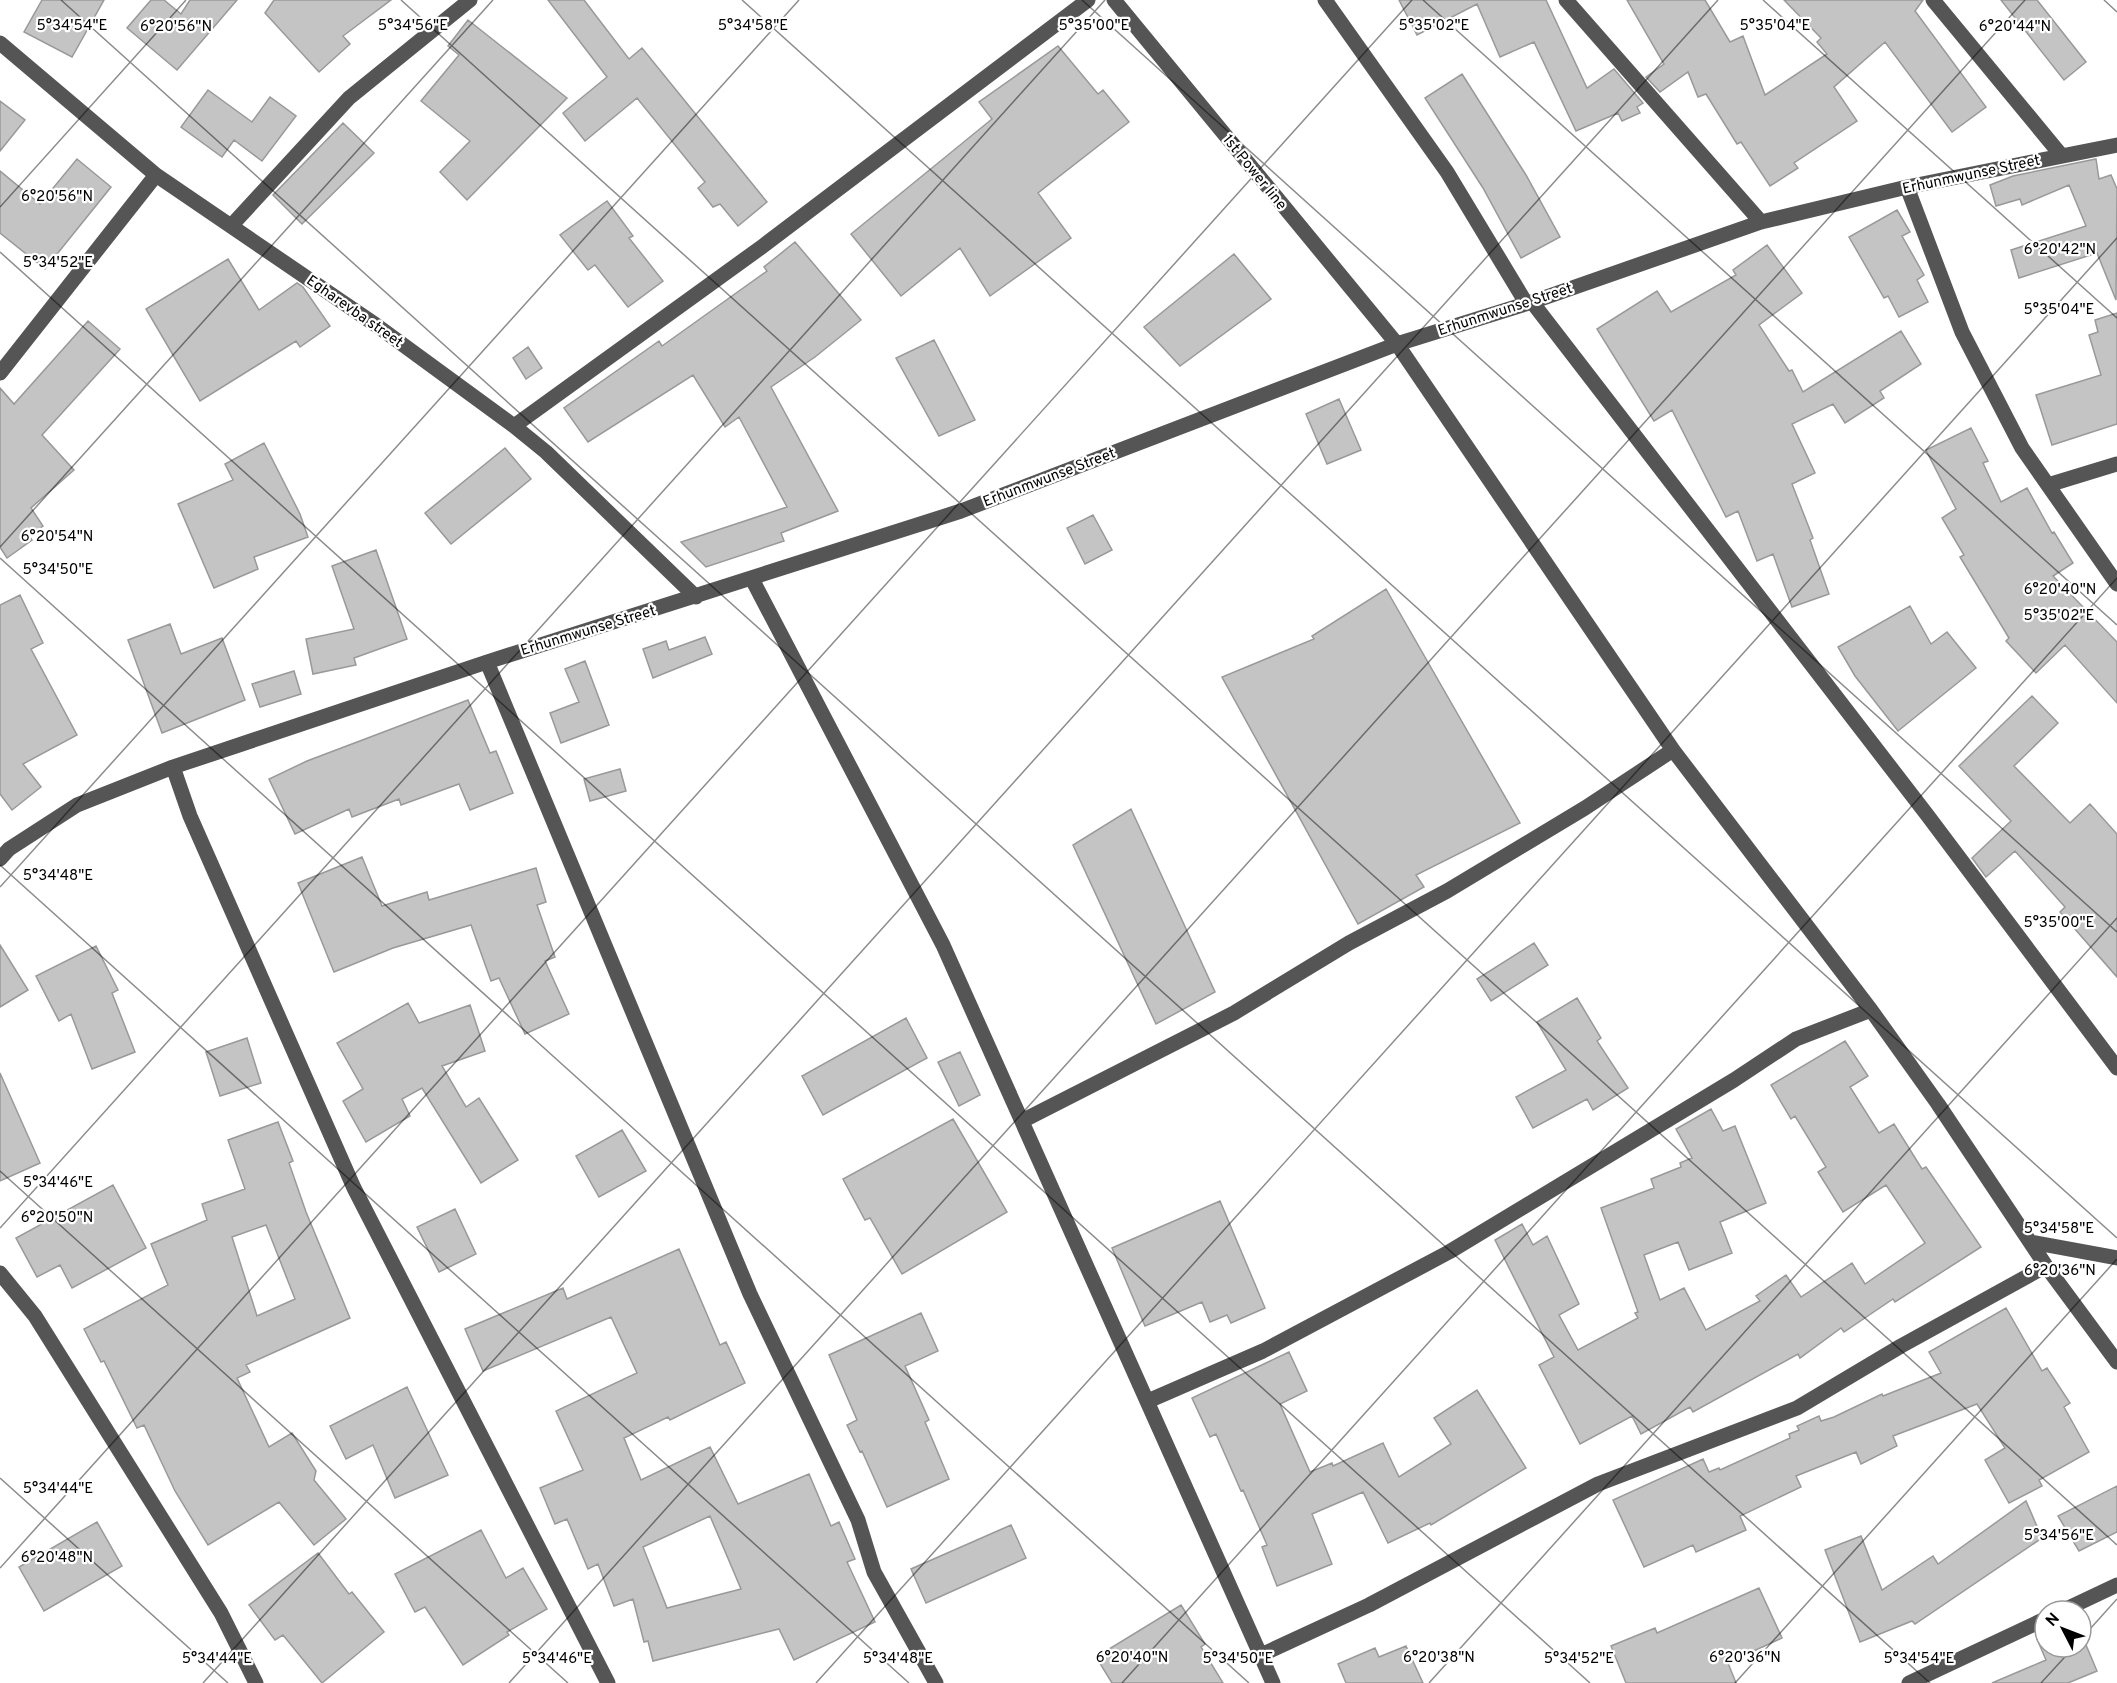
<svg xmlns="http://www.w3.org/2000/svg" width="2117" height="1683" font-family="Overpass,sans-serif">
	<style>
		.building { fill: #c4c4c4; stroke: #999; stroke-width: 1.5; fill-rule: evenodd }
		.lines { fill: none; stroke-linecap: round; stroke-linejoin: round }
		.minor { stroke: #555; stroke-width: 15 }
		.ticks { fill: none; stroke: #000; stroke-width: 1.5; stroke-opacity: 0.45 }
		.labels { text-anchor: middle; stroke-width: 4.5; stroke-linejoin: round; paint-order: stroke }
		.street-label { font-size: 15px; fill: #000; stroke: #fff }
		.ticks-label { font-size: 15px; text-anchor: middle; fill: #000; stroke: #fff; stroke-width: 4.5; stroke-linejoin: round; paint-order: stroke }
	</style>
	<rect width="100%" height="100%" fill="#fff"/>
	<path class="building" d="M42 0H104L72 57 24 32Z
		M151 0H164L181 14 190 0H237L177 70 127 28Z
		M274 0H391L343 36 350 44 319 72 265 13Z
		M548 0H584L629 59 642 48 767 202 738 226 720 204 713 207 698 188 705 182 637 98 585 141 563 113 607 77Z
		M1399 0H1546L1587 88 1614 69 1643 103 1637 107 1640 113 1622 121 1618 113 1576 131 1534 42 1500 57 1477 4 1417 35Z
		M1627 0H1705L1730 42 1743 36 1765 95 1827 54 1817 42 1821 38 1784 0H1923L1915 11 1986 107 1952 132 1885 42 1834 87 1857 121 1794 163 1798 168 1770 186 1741 142 1737 144 1706 94 1698 97 1688 72 1660 92 1646 77 1664 64Z
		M2001 0H2037L2086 62 2064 80Z
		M468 20 567 98 467 200 440 172 470 141 421 101 459 55 448 46Z
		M1058 46 1098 94 1103 90 1129 122 1038 193 1071 238 990 296 960 248 901 296 851 234 992 119 979 102Z
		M1462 74 1526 175 1560 237 1521 258 1483 188 1425 98Z
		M208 90 252 122 270 97 296 116 262 161 234 140 222 157 181 127Z
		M0 101 25 120 0 151Z
		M343 123 374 153 302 224 273 195Z
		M77 159 111 187 45 269 0 233V171L40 204Z
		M2096 159 2099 179 2111 175 2117 189 2116 300 2097 253 2019 278 2011 250 2086 226 2069 185 2022 205 2020 199 1996 206 1990 185 2013 176Z
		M607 201 633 236 629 238 663 281 628 307 595 265 588 270 560 235Z
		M1897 210 1910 232 1902 236 1924 275 1917 280 1928 302 1899 317 1888 296 1884 298 1849 237Z
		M795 242 861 320 815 357 771 387 838 511 781 533 784 541 706 567 681 542 787 507 739 417 725 427 693 375 588 442 564 408 659 341 662 346 767 271 764 267Z
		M1767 245 1802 293 1759 325 1789 371 1792 370 1803 392 1901 331 1921 364 1880 391 1884 398 1845 423 1833 404 1792 424 1815 473 1792 484 1813 538 1810 540 1829 594 1792 607 1773 554 1757 561 1738 511 1726 517 1672 410 1654 421 1597 329 1657 291 1671 312 1736 275 1733 270Z
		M1234 254 1271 299 1180 366 1144 327Z
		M228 259 259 310 297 283 303 287 330 326 300 347 296 341 200 401 146 309Z
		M2117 313V424L2052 445 2036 395 2101 375 2089 335 2098 332 2095 320Z
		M88 321 120 349 42 435 74 470 31 508 43 526 29 536 32 540 7 558 0 547V388L14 404Z
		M934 340 975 420 939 436 896 358Z
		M528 347 542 368 526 379 513 358Z
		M1339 399 1361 450 1327 464 1306 414Z
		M1971 428 1988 461 1983 463 2001 502 2027 488 2052 533 2054 532 2073 563 2053 576 2117 642V703L2065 645 2036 673 2006 641 2009 638 1960 557 1964 555 1942 518 1956 509 1926 450Z
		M264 443 300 514 308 537 254 557 258 569 214 588 178 504 233 480 225 464Z
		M505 448 531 479 451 544 425 513Z
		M1093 515 1112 550 1085 564 1067 528Z
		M376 550 407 639 354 658 356 665 313 674 306 639 354 629 332 566Z
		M1386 589 1520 823 1416 875 1424 887 1358 924 1222 677 1314 639 1312 636Z
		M20 595 43 643 31 649 77 735 23 764 41 787 12 810 0 794V605Z
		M1910 606 1931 644 1947 632 1976 668 1898 731 1855 676 1838 647Z
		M170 624 181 654 222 638 245 700 162 733 128 640Z
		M705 637 712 654 653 678 643 649 666 641 669 650Z
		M585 661 609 725 561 743 550 713 579 702 565 669Z
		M294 671 301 694 260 707 252 684Z
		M2032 696 2058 723 2014 766 2070 823 2090 804 2117 834V977L2060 912 2065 907 2015 851 1986 877 1972 858 2011 821 1959 766Z
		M468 700 490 753 496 751 513 793 470 810 459 784 401 805 399 799 352 817 349 809 295 834 269 779 307 761Z
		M620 769 626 791 590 801 584 779Z
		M1131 809 1215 992 1156 1024 1073 845Z
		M362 857 382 906 427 892 429 900 536 868 546 902 537 905 555 957 545 961 569 1014 525 1034 499 978 491 981 471 925 393 948 334 972 298 883Z
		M1534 943 1548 965 1491 1001 1477 979Z
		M0 945 28 990 0 1007Z
		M96 946 118 990 112 993 135 1052 92 1069 71 1014 59 1021 36 976Z
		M1577 998 1601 1038 1597 1041 1628 1088 1593 1110 1587 1099 1533 1128 1516 1097 1566 1070 1537 1022Z
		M408 1003 419 1023 470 1005 485 1051 442 1066 466 1107 479 1098 518 1160 481 1183 422 1088 402 1099 410 1116 366 1142 343 1101 363 1089 337 1043Z
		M906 1018 927 1058 823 1115 802 1076Z
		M247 1038 261 1083 220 1096 206 1052Z
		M1845 1041 1868 1076 1850 1087 1879 1133 1894 1124 1922 1169 1926 1167 1981 1247 1895 1302 1893 1299 1844 1332 1841 1328 1800 1358 1798 1354 1693 1412 1690 1407 1641 1434 1632 1416 1580 1444 1539 1365 1554 1357 1495 1240 1522 1224 1533 1245 1547 1236 1579 1304 1559 1315 1578 1350 1638 1318 1635 1313 1638 1312 1601 1208 1654 1188 1651 1179 1681 1167 1680 1163 1692 1158 1676 1129 1711 1109 1723 1131 1735 1126 1766 1203 1720 1222 1732 1253 1689 1270 1678 1242 1644 1255 1660 1300 1684 1288 1706 1330 1760 1301 1756 1296 1786 1275 1801 1297 1852 1263 1865 1284 1925 1243 1886 1185 1843 1212 1818 1172 1826 1167 1795 1116 1791 1119 1771 1085Z
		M960 1052 980 1095 959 1106 938 1062Z
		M0 1073 40 1163 0 1181Z
		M953 1119 1007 1212 902 1274 870 1218 865 1220 843 1179Z
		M278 1122 293 1161 289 1163 306 1212 350 1318 246 1365 250 1372 237 1378 269 1447 292 1433 316 1471 314 1480 346 1519 314 1545 279 1502 208 1545 175 1491 144 1425 137 1428 104 1361 101 1362 84 1329 168 1285 151 1244 207 1220 202 1204 245 1189 228 1140ZM266 1225 295 1299 257 1316 232 1237Z
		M622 1130 646 1171 599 1197 576 1156Z
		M113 1185 146 1248 72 1288 60 1265 37 1277 16 1238Z
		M1220 1201 1265 1308 1231 1323 1227 1315 1210 1322 1202 1302 1145 1326 1112 1248Z
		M455 1209 476 1254 439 1272 417 1227Z
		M679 1249 720 1345 726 1342 745 1383 670 1420 668 1417 624 1438 641 1480 710 1447 738 1504 809 1474 831 1526 839 1522 855 1559 847 1562 875 1622 794 1660 779 1629 653 1661 648 1641 644 1642 633 1599 614 1606 598 1564 588 1569 567 1519 555 1524 540 1488 583 1470 556 1411 637 1373 611 1317 483 1371 465 1329 563 1288 567 1299ZM710 1516 741 1589 667 1608 643 1547Z
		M2006 1308 2042 1371 2047 1368 2070 1403 2064 1407 2089 1452 2039 1480 2042 1486 2009 1503 1985 1460 2005 1448 1977 1404 1893 1436 1897 1446 1861 1464 1856 1452 1796 1476 1801 1487 1740 1516 1746 1530 1696 1552 1693 1545 1644 1567 1613 1500 1703 1459 1709 1472 1719 1468 1720 1470 1790 1438 1789 1434 1799 1430 1797 1426 1819 1416 1821 1421 1834 1417 1882 1394 1883 1396 1941 1373 1929 1352Z
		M921 1313 938 1351 905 1366 929 1420 925 1422 949 1479 887 1507 862 1451 860 1452 847 1425 857 1420 829 1355Z
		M1289 1352 1307 1391 1280 1404 1310 1472 1332 1463 1333 1466 1383 1443 1399 1477 1451 1444 1434 1418 1477 1390 1526 1468 1431 1525 1430 1523 1388 1543 1363 1492 1312 1514 1332 1564 1277 1586 1262 1547 1267 1545 1243 1490 1241 1491 1216 1434 1210 1437 1192 1398Z
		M407 1387 448 1475 395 1498 373 1445 346 1459 330 1426Z
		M2117 1486V1532L2079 1551 2058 1516Z
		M2026 1501 2042 1538 1915 1624 1912 1621 1860 1642 1825 1550 1861 1536 1882 1590 1933 1556 1938 1564Z
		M97 1522 122 1566 44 1611 19 1567Z
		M1011 1525 1026 1558 926 1603 911 1569Z
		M481 1530 506 1578 523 1568 547 1609 507 1632 509 1635 463 1665 425 1607 415 1612 395 1574Z
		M318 1553 349 1594 352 1592 384 1632 322 1683 283 1635 275 1640 249 1605Z
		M1759 1588 1782 1638 1728 1663 1736 1683H1626L1611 1646 1655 1628 1657 1633Z
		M1181 1605 1205 1644 1201 1647 1223 1683H1112L1096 1657Z
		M2081 1633 2097 1671 2068 1683H1992L2046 1660 2037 1639 2045 1636V1647H2081Z
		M1406 1646 1423 1683H1346L1338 1664 1375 1648 1379 1657Z"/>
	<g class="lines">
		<path class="minor" d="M1114 0 1397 344 1673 750 1871 1010 1938 1104 2046 1266 2117 1362
			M1325 0 1447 172 1526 303
			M1566 0 1761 222
			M1933 0 2061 155
			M0 43 156 175 376 325 514 426 546 452 696 597
			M1907 187 1962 332 2022 448 2117 584
			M231 226 349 98 470 0
			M1532 302 1928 816 2117 1068
			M0 373 156 175
			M514 426 763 246 1088 0
			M2048 485 2117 464
			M752 579 943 945 1273 1683
			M487 662 750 1294 858 1520 874 1572 936 1683
			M173 767 190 816 354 1188 608 1683
			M0 859 9 849 77 805 173 767 487 662 961 511 1397 344 1532 302 1761 222 1907 187 2117 145
			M1022 1121 1234 1013 1349 943 1447 891 1585 808 1673 750
			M2031 1242 2117 1258
			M0 1273 35 1316 221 1613 256 1683
			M1148 1401 1263 1351 1449 1252 1734 1080 1796 1039 1871 1010
			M2062 1611 2117 1585
			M1261 1655 1369 1605 1598 1484 1797 1408 1901 1346 2046 1266
			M1909 1683 2045 1619"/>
	</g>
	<path class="ticks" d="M61 0 1930 1683M401 0 2117 1545M742 0 2117 1238M1082 0 2117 932M1423 0 2117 625M1763 0 2117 318M2104 0 2117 12M0 207 186 0M0 252 1590 1683M0 547 493 0M0 558 1249 1683M0 865 909 1683M0 887 799 0M0 1171 568 1683M0 1228 1105 0M0 1478 228 1683M0 1568 1412 0M2081 1639 2117 1599M203 1683 1718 0M509 1683 2025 0M816 1683 2117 238M1122 1683 2117 578M1429 1683 2117 918M1735 1683 2117 1259M2041 1683 2074 1647"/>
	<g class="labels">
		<g class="street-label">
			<text transform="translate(1255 172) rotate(51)" y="5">1st Power line</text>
			<text transform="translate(1971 174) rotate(-12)" y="5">Erhunmwunse Street</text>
			<text transform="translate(1505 309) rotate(-18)" y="5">Erhunmwunse Street</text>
			<text transform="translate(355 311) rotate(35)" y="5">Egharevba street</text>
			<text transform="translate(1049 477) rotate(-21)" y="5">Erhunmwunse Street</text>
			<text transform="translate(588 630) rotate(-17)" y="5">Erhunmwunse Street</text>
		</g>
	</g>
	<g class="ticks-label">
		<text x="72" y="30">5°34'54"E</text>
		<text x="413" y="30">5°34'56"E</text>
		<text x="753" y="30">5°34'58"E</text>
		<text x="1094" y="30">5°35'00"E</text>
		<text x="1434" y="30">5°35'02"E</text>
		<text x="1775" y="30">5°35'04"E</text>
		<text x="176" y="31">6°20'56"N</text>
		<text x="2015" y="31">6°20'44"N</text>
		<text x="57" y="201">6°20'56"N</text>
		<text x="2060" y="254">6°20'42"N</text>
		<text x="58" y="267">5°34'52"E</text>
		<text x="2059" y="314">5°35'04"E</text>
		<text x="57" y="541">6°20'54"N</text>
		<text x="58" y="574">5°34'50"E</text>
		<text x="2060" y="594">6°20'40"N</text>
		<text x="2059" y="620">5°35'02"E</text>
		<text x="58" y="880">5°34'48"E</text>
		<text x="2059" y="927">5°35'00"E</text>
		<text x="58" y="1187">5°34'46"E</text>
		<text x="57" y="1222">6°20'50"N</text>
		<text x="2059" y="1233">5°34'58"E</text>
		<text x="2060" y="1275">6°20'36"N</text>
		<text x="58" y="1493">5°34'44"E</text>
		<text x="2059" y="1540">5°34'56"E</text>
		<text x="57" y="1562">6°20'48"N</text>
		<text x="1132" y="1662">6°20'40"N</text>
		<text x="1439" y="1662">6°20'38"N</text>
		<text x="1745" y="1662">6°20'36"N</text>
		<text x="217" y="1663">5°34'44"E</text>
		<text x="557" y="1663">5°34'46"E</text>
		<text x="898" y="1663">5°34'48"E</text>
		<text x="1238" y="1663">5°34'50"E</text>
		<text x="1579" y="1663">5°34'52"E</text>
		<text x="1919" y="1663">5°34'54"E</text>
	</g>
	<g transform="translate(2063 1629) rotate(312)"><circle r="28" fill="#ffffff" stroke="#999999" stroke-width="1.5"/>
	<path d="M0-4.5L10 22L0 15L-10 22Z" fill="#000000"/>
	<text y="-9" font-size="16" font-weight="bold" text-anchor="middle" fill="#000000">N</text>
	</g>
</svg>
